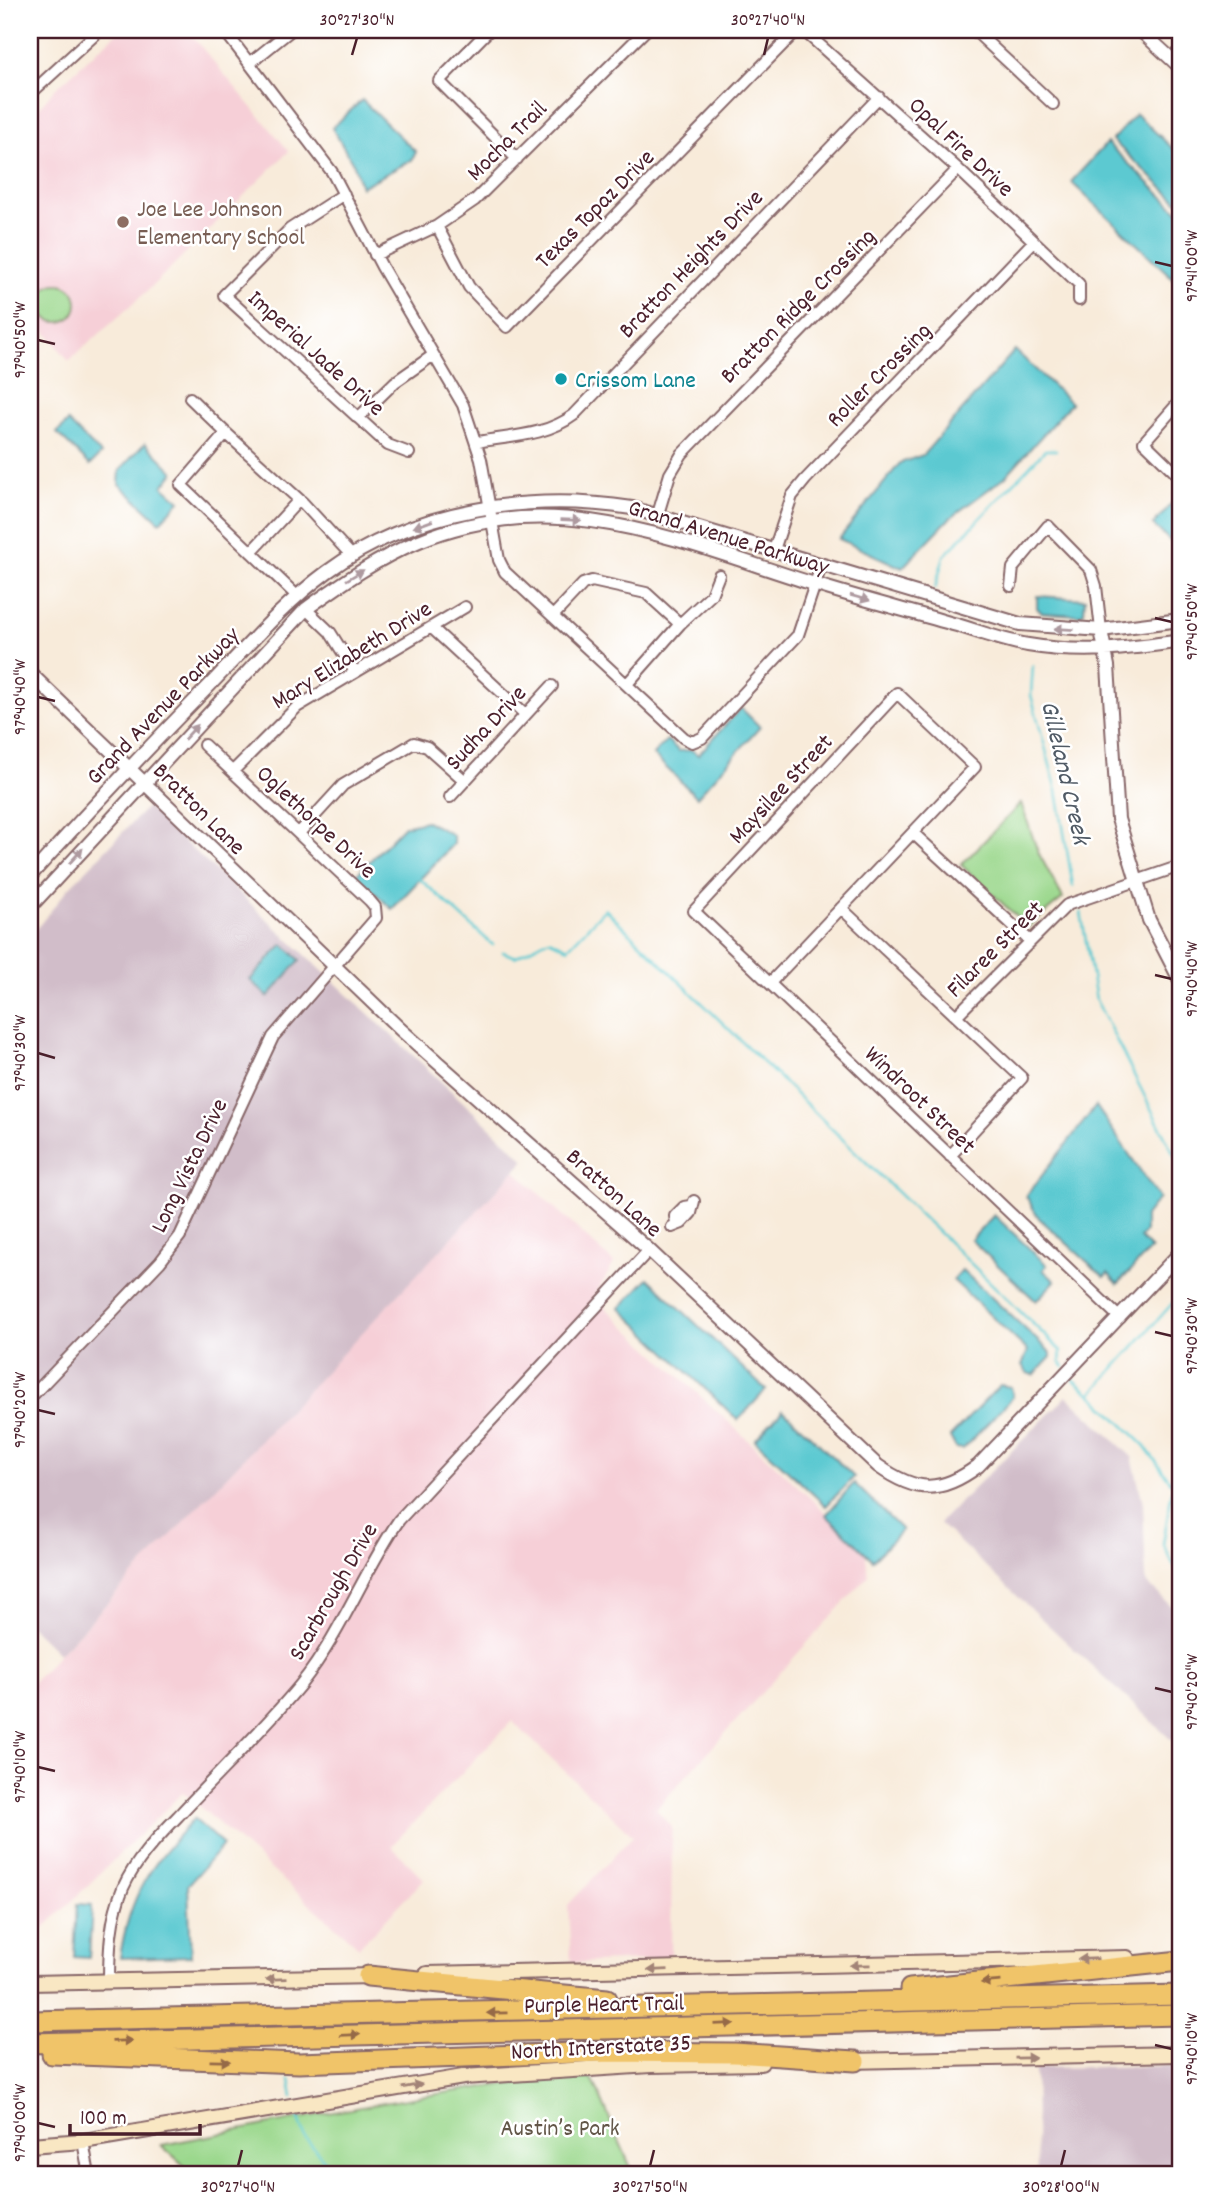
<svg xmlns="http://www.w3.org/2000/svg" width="1210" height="2205" font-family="Dekko,sans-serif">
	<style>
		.built { fill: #f6cfd7 }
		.industrial { fill: #d1bdc9 }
		.green { fill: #9bd88d; stroke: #727c5c; stroke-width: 2 }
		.water { fill: #5cc9d1; stroke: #53747e; stroke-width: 2 }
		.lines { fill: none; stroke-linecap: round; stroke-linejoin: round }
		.stream { stroke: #5cc9d1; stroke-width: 2.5 }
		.minor-casing { stroke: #876668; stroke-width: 14 }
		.tertiary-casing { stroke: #876668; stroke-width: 16 }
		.secondary-casing { stroke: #876668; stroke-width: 18 }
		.motorway-casing { stroke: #876668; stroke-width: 23 }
		.minor { stroke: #fff; stroke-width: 10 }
		.tertiary { stroke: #fff; stroke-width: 12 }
		.secondary { stroke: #f9e7c3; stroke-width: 14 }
		.motorway { stroke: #f0c469; stroke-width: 19 }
		.oneway { fill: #ae9aa0 }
		.oneway2 { fill: #a28377 }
		.oneway3 { fill: #956947 }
		.ticks { fill: none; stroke: #4a1f2b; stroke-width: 2.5 }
		.education-dot { fill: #8d6e63; stroke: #fff; stroke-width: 2.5 }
		.culture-dot { fill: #0f9aa8; stroke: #fff; stroke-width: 2.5 }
		.labels { text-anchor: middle; stroke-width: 5; stroke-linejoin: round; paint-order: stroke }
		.street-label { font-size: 24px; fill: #4a1f2b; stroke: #fff }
		.education-label { font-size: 24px; fill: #785e54; stroke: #fff; text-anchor: start }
		.culture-label { font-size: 24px; fill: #0d838f; stroke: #fff; text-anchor: start }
		.park-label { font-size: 24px; fill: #625648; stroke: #fff }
		.water-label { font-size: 26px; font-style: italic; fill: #505a65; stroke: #fff }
		.neatline { fill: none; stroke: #4a1f2b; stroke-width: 2.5 }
		.ticks-label { font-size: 18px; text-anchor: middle; fill: #4a1f2b }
	</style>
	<rect width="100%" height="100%" fill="#fff"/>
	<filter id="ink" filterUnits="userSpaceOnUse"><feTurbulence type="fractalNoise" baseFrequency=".0143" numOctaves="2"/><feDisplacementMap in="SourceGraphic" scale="14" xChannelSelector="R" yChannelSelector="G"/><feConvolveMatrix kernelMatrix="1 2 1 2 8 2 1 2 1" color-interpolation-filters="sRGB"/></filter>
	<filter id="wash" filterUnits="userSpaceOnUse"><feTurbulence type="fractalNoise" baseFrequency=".00686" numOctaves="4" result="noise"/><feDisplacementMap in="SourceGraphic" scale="28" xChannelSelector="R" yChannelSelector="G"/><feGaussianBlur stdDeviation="1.57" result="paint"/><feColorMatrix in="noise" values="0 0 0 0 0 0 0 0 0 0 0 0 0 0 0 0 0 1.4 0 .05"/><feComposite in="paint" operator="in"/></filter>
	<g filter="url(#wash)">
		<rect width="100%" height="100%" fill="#f8ebda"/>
		<path class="built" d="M120 30H187L289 151 145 293 69 361 30 312V119L52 92Z
			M514 1170 614 1263 594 1297 865 1549 868 1576 656 1809 672 1827 671 1959 571 1963 568 1905 633 1836 512 1721 391 1846 424 1879 359 1947 183 1792 30 1942V1685Z"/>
		<path class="industrial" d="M147 807 525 1160 59 1654 30 1625V937L68 889Z
			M1067 1396 1132 1457 1143 1503 1146 1582 1180 1615V1748L939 1523Z
			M1180 2066V2175H1037L1035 2068Z"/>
		<path class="green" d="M39 303a19 19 0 1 1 38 0a19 19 0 1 1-38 0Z
			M1021 803 1038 852 1063 898 1028 927 961 865Z
			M586 2076 593 2080 634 2175H195L161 2145C302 2119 443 2087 586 2076Z"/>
		<path class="water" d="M362 100 416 152 412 160 361 187 354 165 332 128Z
			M1136 114 1180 155V204L1112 140Z
			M1107 143 1180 213V285L1071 182Z
			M1015 350 1071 403 1005 477 950 518 902 568 839 539 900 463 923 455Z
			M68 422 101 454 90 465 57 433Z
			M145 443 174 472 163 486 180 501 160 522 119 484 120 470Z
			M1178 496 1180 498V550L1153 525Z
			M1037 596 1085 599 1084 612 1080 615 1042 613 1037 608Z
			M741 708 760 727 697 797 653 755 667 740 679 751 692 750 698 755Z
			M426 821 453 835V844L392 909 356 875 404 826Z
			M283 944 300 960 268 997 250 980Z
			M1096 1106 1159 1198 1145 1216V1232L1140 1238 1151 1249 1118 1284 1108 1273 1104 1277 1039 1218 1026 1196Z
			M994 1215 1047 1265 1043 1270 1055 1281 1036 1301 971 1240Z
			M962 1270 1051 1353V1357L1034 1375 1027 1373 1022 1365 1028 1351 953 1280Z
			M648 1278 766 1390 738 1420 620 1308Z
			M1000 1385 1011 1387 1013 1397 963 1449 956 1448 950 1437Z
			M783 1410 854 1477 826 1506 755 1440Z
			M854 1483 902 1530 873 1560 826 1515Z
			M194 1819 223 1845 188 1885 191 1956 120 1958C129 1894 151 1864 194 1819Z
			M77 1904 92 1905 89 1958 74 1957Z"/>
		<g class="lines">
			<path class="stream" d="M935 588 944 556 1045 450H1056
				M1033 665 1031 695 1057 791 1073 886
				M420 879 493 945
				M1081 912 1096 1000 1180 1166
				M503 952 515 957 549 939 568 948 605 909 1061 1351 1060 1362 1064 1367
				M1180 1295 1091 1394 1144 1445 1173 1485 1163 1544 1180 1577
				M1073 1379 1091 1394
				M290 2080 293 2097
				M298 2115 306 2139 332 2169 333 2175"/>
		</g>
	</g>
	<g filter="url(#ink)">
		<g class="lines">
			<defs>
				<path id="minor" d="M224 30 332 172 382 267 463 405 481 459 499 560 505 572 684 738 692 742 702 738 798 635 821 566
					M489 30 439 81 517 159
					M803 30 958 169 1079 284V300
					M974 30 1053 104
					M250 63 291 30
					M30 94 100 30
					M344 194 290 229 224 295 388 445 409 453
					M437 226 469 287 507 327 797 30
					M375 255 437 226 475 200 646 30
					M190 398 226 433
					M1180 401 1144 442 1180 477
					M358 418 395 382 432 356
					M477 442C511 436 546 436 574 415L879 97
					M658 514 670 474 682 454 958 169
					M774 550 792 496 805 480 1034 241
					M251 552 299 500
					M1011 586 1013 568 1048 526 1091 570 1096 586 1101 630
					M297 596 181 485 226 433 303 503 352 556
					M306 609 330 632 355 672
					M553 616 583 584 592 581 646 593 680 624
					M432 628 525 714
					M627 684 680 624 711 595 719 575
					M233 771 297 707 465 607
					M450 797 552 686
					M299 833 343 785 414 743 427 747 464 780
					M913 833 1030 941
					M841 908 1022 1078 950 1156
					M770 983 975 767 897 693 694 911 1120 1318
					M956 1016 1067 905 1180 866
					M676 1223 675 1216 684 1207 691 1206
					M672 1227 682 1223 691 1213 694 1201
					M30 1398 160 1262 180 1236 273 1037 376 918 375 907 370 901 204 745
					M109 1982C109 1950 110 1919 123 1888 136 1859 159 1836 181 1813 221 1770 264 1729 301 1684 341 1634 363 1573 399 1520L649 1250
					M83 2141 89 2175"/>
				<path id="tertiary" d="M1140 30 1180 67
					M1101 630 1108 666 1118 819 1149 920 1180 980
					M30 673 400 1029 649 1250 878 1466C916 1493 941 1494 978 1466L1180 1253
					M30 876C87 813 145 751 205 690 244 650 282 605 327 572 412 509 530 492 632 508L1020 624 1101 630 1180 620
					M30 907 306 609C342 583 378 558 419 541 558 484 683 543 814 584 861 599 909 611 957 625 980 632 1004 641 1028 645 1080 654 1129 649 1180 641"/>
				<path id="secondary" d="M427 1974 1127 1958
					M30 1983 375 1976
					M848 2061 1180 2054
					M30 2145 83 2141 463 2077 651 2065 761 2063"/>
				<path id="motorway" d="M368 1976 607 1999
					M910 1989 1180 1961
					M30 2021 1180 1995
					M30 2043 1180 2015
					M52 2054 299 2063 601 2052 735 2053 855 2061"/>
			</defs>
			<use href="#minor" class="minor-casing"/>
			<use href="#tertiary" class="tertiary-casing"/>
			<use href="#secondary" class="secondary-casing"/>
			<use href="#motorway" class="motorway-casing"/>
			<use href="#minor" class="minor"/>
			<use href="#tertiary" class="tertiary"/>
			<use href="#secondary" class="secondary"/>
			<use href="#motorway" class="motorway"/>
		</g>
		<defs><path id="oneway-solid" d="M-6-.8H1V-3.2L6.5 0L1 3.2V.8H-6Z" transform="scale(1.75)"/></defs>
		<g class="oneway">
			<use href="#oneway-solid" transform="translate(571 520) rotate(2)"/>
			<use href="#oneway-solid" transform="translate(423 524) rotate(160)"/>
			<use href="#oneway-solid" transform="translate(355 575) rotate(-31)"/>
			<use href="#oneway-solid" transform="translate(860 598) rotate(16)"/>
			<use href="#oneway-solid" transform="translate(1064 629) rotate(-177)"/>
			<use href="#oneway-solid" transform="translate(191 732) rotate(-47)"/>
			<use href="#oneway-solid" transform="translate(76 856) rotate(-48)"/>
		</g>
		<g class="oneway2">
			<use href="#oneway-solid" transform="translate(1088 1959) rotate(178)"/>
			<use href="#oneway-solid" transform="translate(860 1965) rotate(179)"/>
			<use href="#oneway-solid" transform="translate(658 1970) rotate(178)"/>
			<use href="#oneway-solid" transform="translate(276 1979) rotate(178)"/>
			<use href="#oneway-solid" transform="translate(1025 2058) rotate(-1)"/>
			<use href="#oneway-solid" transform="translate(412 2086) rotate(-10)"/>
		</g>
		<g class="oneway3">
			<use href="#oneway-solid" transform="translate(991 1982) rotate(175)"/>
			<use href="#oneway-solid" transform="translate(497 2013) rotate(179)"/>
			<use href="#oneway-solid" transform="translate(724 2024) rotate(-2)"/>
			<use href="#oneway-solid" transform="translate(350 2035) rotate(-2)"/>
			<use href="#oneway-solid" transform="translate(122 2041) rotate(-2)"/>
			<use href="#oneway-solid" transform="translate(220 2061) rotate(1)"/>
		</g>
	</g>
	<path class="ticks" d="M352 55 357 38M764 55 768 38M1155 262 1172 266M38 340 55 344M1155 618 1172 622M38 697 55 701M1155 975 1172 979M38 1053 55 1058M1155 1332 1172 1336M38 1410 55 1414M1155 1688 1172 1692M38 1767 55 1771M1155 2045 1172 2049M38 2123 55 2127M238 2166 242 2150M650 2166 654 2150M1061 2166 1065 2150"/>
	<circle class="education-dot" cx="123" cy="222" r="7"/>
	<circle class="culture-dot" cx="561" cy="379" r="7"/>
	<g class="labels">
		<g class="street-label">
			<text transform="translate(506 140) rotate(-45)" y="8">Mocha Trail</text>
			<text transform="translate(962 146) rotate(43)" y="8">Opal Fire Drive</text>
			<text transform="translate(594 208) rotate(-45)" y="8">Texas Topaz Drive</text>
			<text transform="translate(690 263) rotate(-46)" y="8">Bratton Heights Drive</text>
			<text transform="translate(797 305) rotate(-45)" y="8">Bratton Ridge Crossing</text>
			<text transform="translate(317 352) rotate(42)" y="8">Imperial Jade Drive</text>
			<text transform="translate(878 374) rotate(-45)" y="8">Roller Crossing</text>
			<text transform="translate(729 536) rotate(17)" y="8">Grand Avenue Parkway</text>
			<text transform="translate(351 654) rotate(-32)" y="8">Mary Elizabeth Drive</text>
			<text transform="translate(162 705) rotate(-46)" y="8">Grand Avenue Parkway</text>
			<text transform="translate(485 727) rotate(-47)" y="8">Sudha Drive</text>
			<text transform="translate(780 788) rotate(-47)" y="8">Maysilee Street</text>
			<text transform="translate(200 808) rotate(45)" y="8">Bratton Lane</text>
			<text transform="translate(317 821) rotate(43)" y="8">Oglethorpe Drive</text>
			<text transform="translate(994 948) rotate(-45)" y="8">Filaree Street</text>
			<text transform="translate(921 1099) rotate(44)" y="8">Windroot Street</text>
			<text transform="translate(188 1165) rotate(-64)" y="8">Long Vista Drive</text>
			<text transform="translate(615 1192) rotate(42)" y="8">Bratton Lane</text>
			<text transform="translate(332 1591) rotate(-60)" y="8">Scarbrough Drive</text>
			<text transform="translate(604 2003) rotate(-1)" y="8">Purple Heart Trail</text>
			<text transform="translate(601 2046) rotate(-3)" y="8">North Interstate 35</text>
		</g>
		<g class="education-label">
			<text x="137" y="216">Joe Lee Johnson<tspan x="137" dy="28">Elementary School</tspan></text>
		</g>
		<g class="culture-label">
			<text x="575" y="387">Crissom Lane</text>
		</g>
		<g class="park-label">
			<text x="560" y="2135">Austin’s Park</text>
		</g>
		<g class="water-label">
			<text transform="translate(1067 772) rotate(77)" y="9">Gilleland Creek</text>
		</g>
	</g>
	<rect width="1210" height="2205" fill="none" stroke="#fff" stroke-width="77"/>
	<path d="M70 2124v10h130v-10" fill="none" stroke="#4a1f2b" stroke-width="3.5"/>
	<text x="80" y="2124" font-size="21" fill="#4a1f2b" stroke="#ffffff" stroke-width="5" paint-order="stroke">100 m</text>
	<rect x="38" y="38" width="1134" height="2128" class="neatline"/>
	<g class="ticks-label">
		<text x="357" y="25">30°27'30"N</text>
		<text x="768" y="25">30°27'40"N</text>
		<text transform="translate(1191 266) rotate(-90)" y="6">97°41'00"W</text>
		<text transform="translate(19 340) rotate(-90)" y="6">97°40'50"W</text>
		<text transform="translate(1191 622) rotate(-90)" y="6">97°40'50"W</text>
		<text transform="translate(19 697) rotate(-90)" y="6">97°40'40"W</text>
		<text transform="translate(1191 979) rotate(-90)" y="6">97°40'40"W</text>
		<text transform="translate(19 1053) rotate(-90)" y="6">97°40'30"W</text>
		<text transform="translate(1191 1336) rotate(-90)" y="6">97°40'30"W</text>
		<text transform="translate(19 1410) rotate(-90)" y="6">97°40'20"W</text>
		<text transform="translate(1191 1692) rotate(-90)" y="6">97°40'20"W</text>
		<text transform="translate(19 1767) rotate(-90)" y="6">97°40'10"W</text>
		<text transform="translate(1191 2049) rotate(-90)" y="6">97°40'10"W</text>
		<text transform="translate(19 2123) rotate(-90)" y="6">97°40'00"W</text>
		<text x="238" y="2192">30°27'40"N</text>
		<text x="650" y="2192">30°27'50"N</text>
		<text x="1061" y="2192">30°28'00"N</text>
	</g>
</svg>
